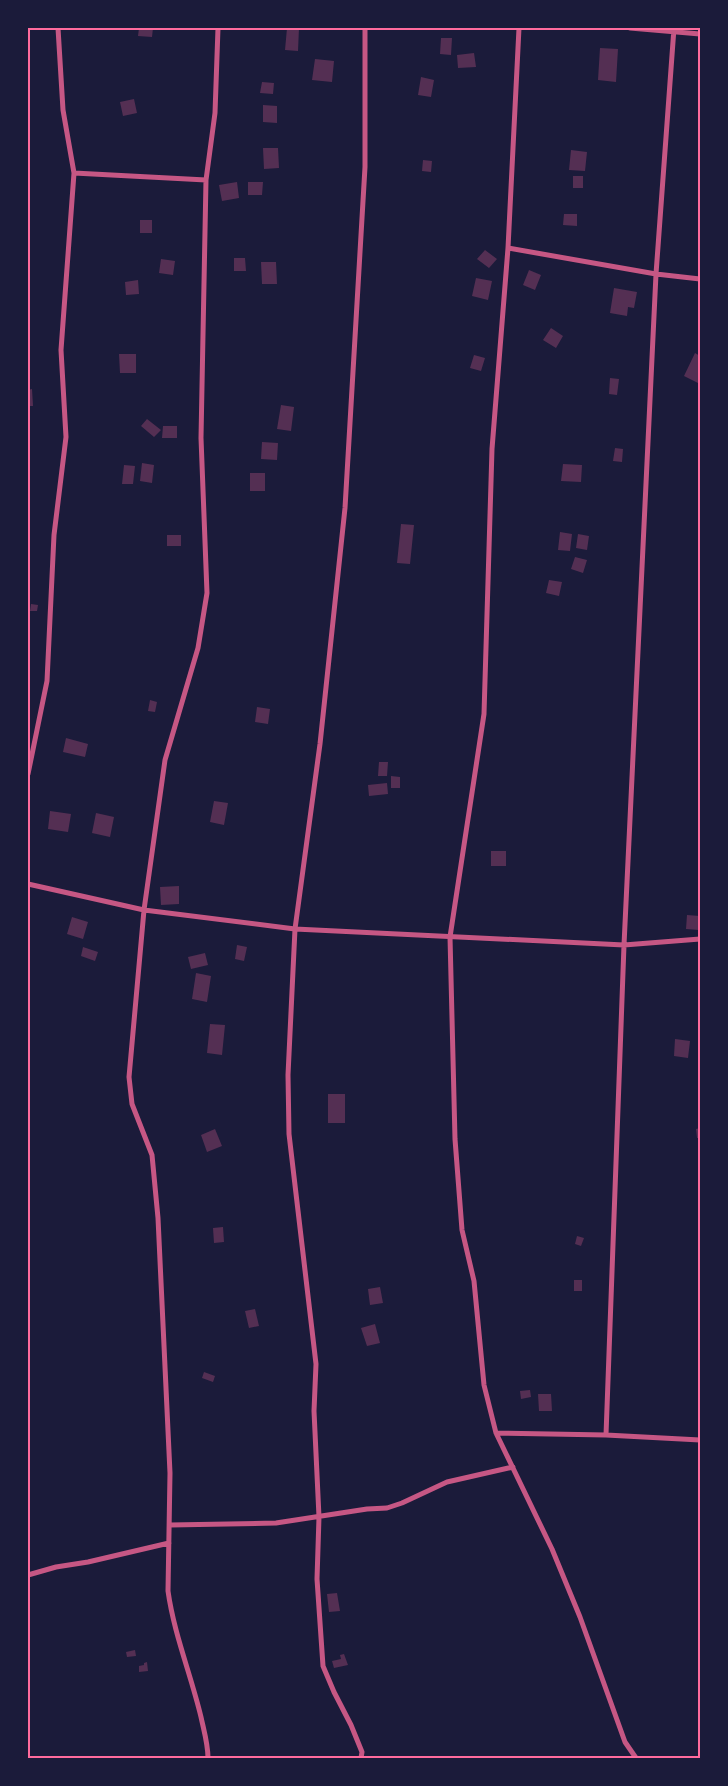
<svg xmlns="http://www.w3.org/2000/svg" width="728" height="1786" font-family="'Open Sans',sans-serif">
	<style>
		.building { fill: #542f53 }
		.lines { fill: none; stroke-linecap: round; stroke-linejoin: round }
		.minor { stroke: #c65784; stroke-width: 5 }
		.neatline { fill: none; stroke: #ff6b9d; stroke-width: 2 }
	</style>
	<rect width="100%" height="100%" fill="#1b1b3a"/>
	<path class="building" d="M139 28H153L152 37 138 36Z
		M287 28H299L298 51 285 50Z
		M441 38H452L451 55 440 54Z
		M600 48 618 49 616 82 598 80Z
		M474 53 476 67 458 68 457 55Z
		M315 59 334 61 332 82 312 80Z
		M421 77 434 80 431 97 418 95Z
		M262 82 274 83 273 94 260 93Z
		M134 99 137 113 123 116 120 102Z
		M263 105 277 106V123L263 122Z
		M263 148H278L279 168 264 169Z
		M571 150 587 152 585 171 569 170Z
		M423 160 432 161 431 172 422 171Z
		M573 176H583V188H573Z
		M237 182 239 198 222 201 219 185Z
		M248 182H263L262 195H248Z
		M564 214H577V226L563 225Z
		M140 220H152V233H140Z
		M485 250 497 259 489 268 477 259Z
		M234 258H245L246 271H234Z
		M161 259 175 261 173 275 159 273Z
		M261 262H276L277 284H262Z
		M529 270 541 275 535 290 523 285Z
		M476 278 492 281 488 300 472 296Z
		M138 280 139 294 126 295 125 282Z
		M614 288 637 292 634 308 628 307 627 316 610 313Z
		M551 328 563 336 556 348 543 340Z
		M695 353 700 356V384L684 376Z
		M119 354H136V373H120Z
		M474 355 485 358 481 371 470 368Z
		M610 378 619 379 617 395 609 394Z
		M32 389 33 406H28V390Z
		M281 405 294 407 291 431 277 429Z
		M147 419 161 430 154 437 141 426Z
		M163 426H177V438H162Z
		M262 442 278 443 277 460 261 459Z
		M615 448 623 449 622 462 613 461Z
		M142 463 154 465 152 483 140 481Z
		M563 464 582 465 581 482 561 481Z
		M124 465 135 466 133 484H122Z
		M250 473H265V491H250Z
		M401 524 414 525 410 564 397 563Z
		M560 532 572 534 570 551 558 550Z
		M578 534 589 536 587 550 576 548Z
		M167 535H181V546H167Z
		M575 557 587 560 583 573 571 569Z
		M549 580 562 582 559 596 546 593Z
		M31 604 38 605 37 611H30Z
		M150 700 157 702 155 712 148 711Z
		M257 707 270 709 268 724 255 722Z
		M66 738 88 744 85 757 63 752Z
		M379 762H388L387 776H378Z
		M391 776 400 777V788H391Z
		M387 783 388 794 369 796 368 785Z
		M214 801 228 803 224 825 210 822Z
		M50 811 71 814 68 832 48 829Z
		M96 813 114 817 110 837 92 833Z
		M491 851H506V866H491Z
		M179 886V904L161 905 160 887Z
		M687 915 700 916 699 930 686 929Z
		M72 917 88 922 83 939 67 934Z
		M237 945 247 947 244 961 235 959Z
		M83 947 98 952 95 961 81 956Z
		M205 953 208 965 191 969 188 957Z
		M196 973 211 976 207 1002 192 999Z
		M210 1024 225 1025 222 1055 207 1053Z
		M675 1039 690 1041 688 1058 674 1056Z
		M328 1094H345V1123H328Z
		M700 1128V1138H697L696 1129Z
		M215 1129 222 1146 207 1152 201 1135Z
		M223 1227 224 1242 214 1243 213 1228Z
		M577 1236 584 1238 581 1246 575 1244Z
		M574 1280H582V1291H574Z
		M380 1287 383 1303 370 1305 368 1289Z
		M255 1309 259 1326 249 1328 245 1311Z
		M375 1324 380 1343 367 1346 361 1328Z
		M204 1372 215 1376 213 1382 202 1378Z
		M530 1390 531 1397 521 1399 520 1391Z
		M538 1394H551L552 1411H539Z
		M337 1593 340 1611 329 1612 327 1594Z
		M135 1650 136 1656 127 1657 126 1652Z
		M344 1654 348 1665 334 1668 332 1661 341 1659 340 1655Z
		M147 1662 148 1671 139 1672V1666L144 1665V1663Z"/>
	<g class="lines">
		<path class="minor" d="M519 28 508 248 492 449 484 714 450 937 455 1139 462 1230 474 1281 484 1385 496 1433 552 1549 580 1617 625 1742 636 1758
			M630 28 700 34
			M74 173 206 180
			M508 248 656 274 700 279
			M28 774 47 681 54 535 66 437 61 350 74 173 63 110 58 28
			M28 884 144 910 295 929 624 945 700 939
			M496 1433 606 1435 700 1440
			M606 1435 624 945 656 274 674 28
			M170 1525 276 1523 367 1509 387 1508 402 1503 447 1482 513 1467
			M28 1575 56 1567 88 1562 169 1543
			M208 1758C208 1744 204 1731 201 1717 191 1675 174 1634 168 1591L170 1473 158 1218 152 1155 132 1104 129 1077 144 910 165 760 198 648 207 593 201 438 206 180 215 113 218 28
			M361 1758 362 1752 351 1725 334 1692 323 1666 317 1579 319 1517 314 1411 316 1364 289 1134 288 1075 295 929 320 744 345 508 365 167V28"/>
	</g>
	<rect width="728" height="1786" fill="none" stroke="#1b1b3a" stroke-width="58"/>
	<rect x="29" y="29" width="670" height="1728" class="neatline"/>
</svg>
